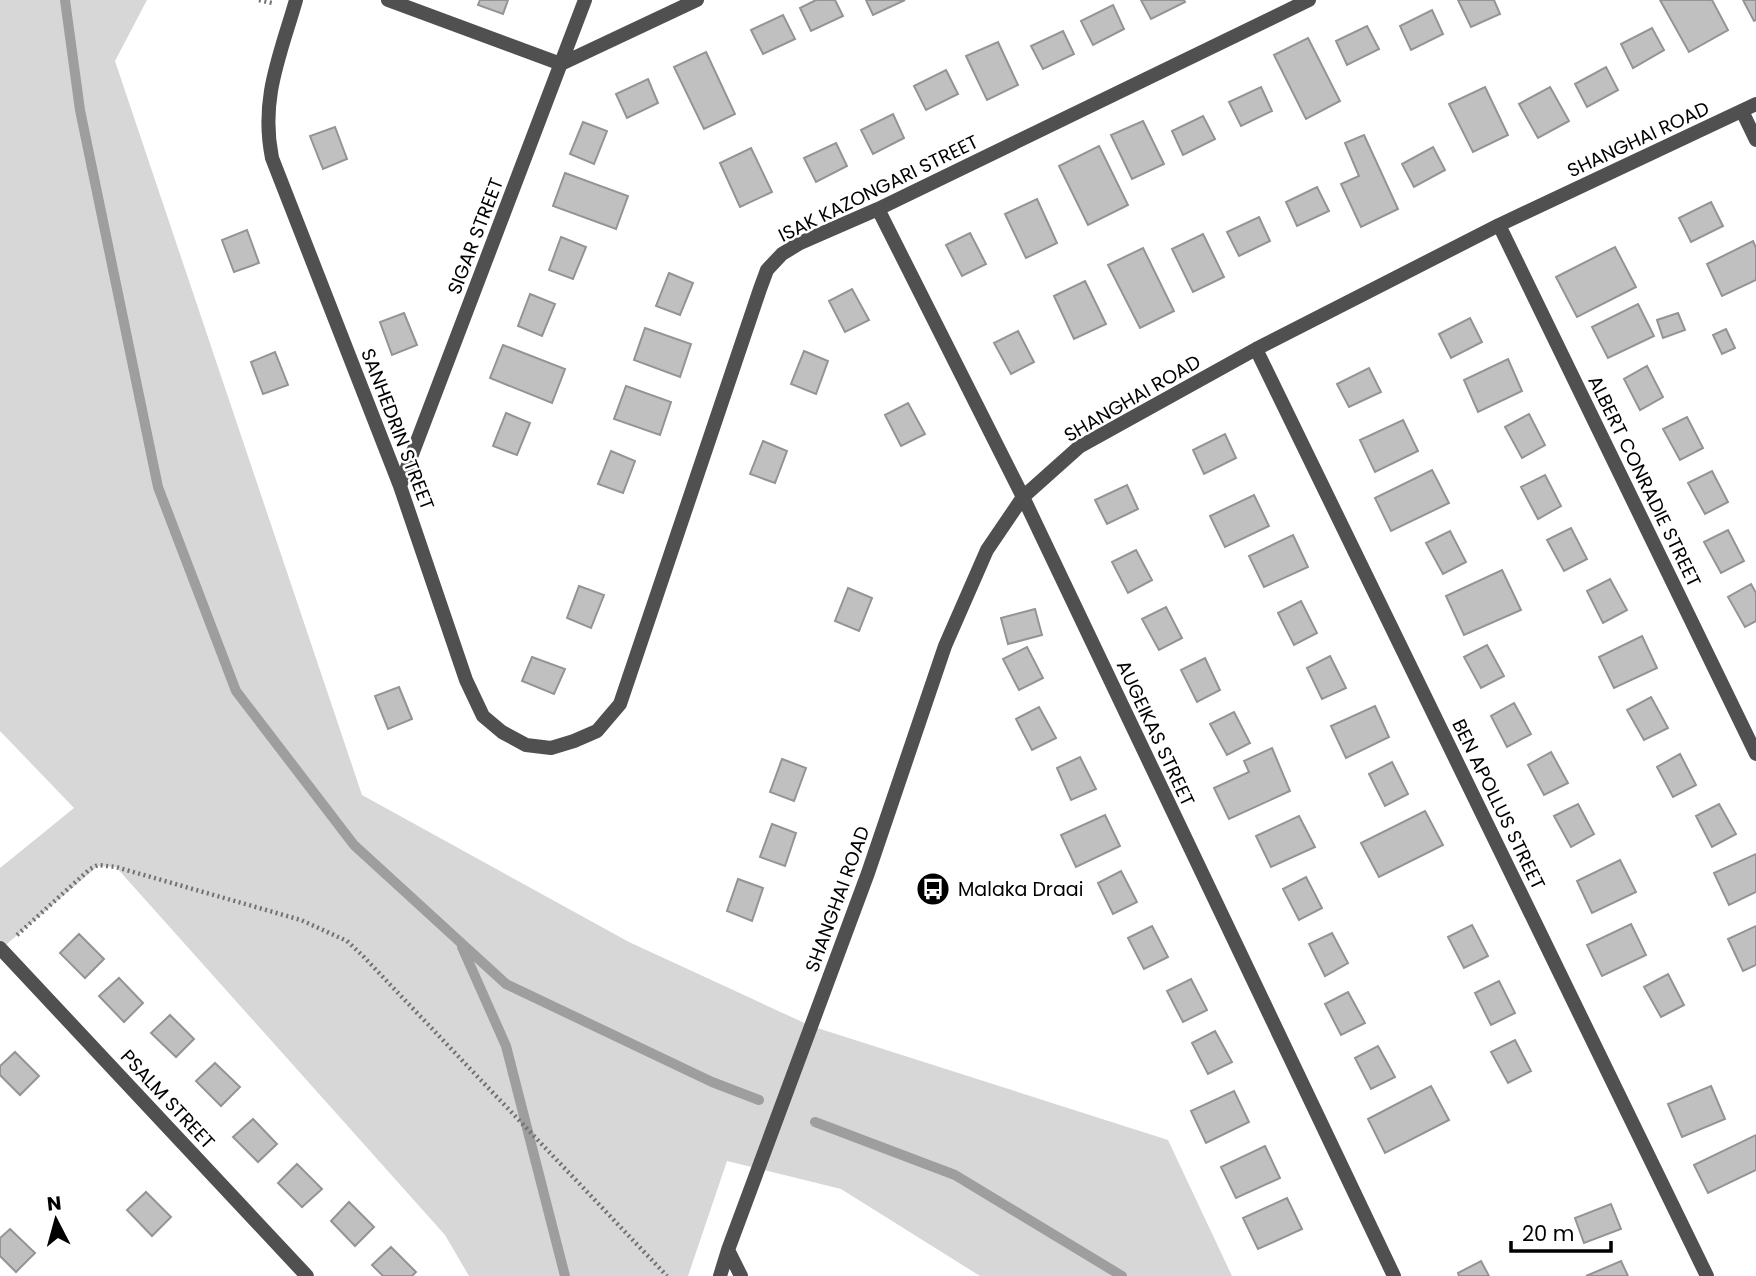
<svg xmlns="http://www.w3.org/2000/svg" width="1756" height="1276" font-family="Poppins,sans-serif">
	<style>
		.green { fill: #d7d7d7 }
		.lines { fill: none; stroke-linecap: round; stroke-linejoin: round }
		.stream { stroke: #9e9e9e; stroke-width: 10 }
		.building { fill: #c0c0c0; stroke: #949494; stroke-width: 2 }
		.path { stroke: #727272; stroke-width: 4.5; stroke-dasharray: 2 3.5; stroke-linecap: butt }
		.street { stroke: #505050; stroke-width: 14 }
		.labels { text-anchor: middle; stroke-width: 5; stroke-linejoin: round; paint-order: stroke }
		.street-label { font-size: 19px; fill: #000; stroke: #fff }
		.poi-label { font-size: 19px; fill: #000; stroke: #fff; text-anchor: start }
	</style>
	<rect width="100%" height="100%" fill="#fff"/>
	<path class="green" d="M0 0H147L115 61 362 795 629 942 811 1026 1168 1140 1232 1276H980L841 1189 727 1161 688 1276H469L445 1235 116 867 98 866 1 949 0 948V868L74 808 0 731Z"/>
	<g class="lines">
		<path class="stream" d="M65 0 80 110 158 487 236 691 354 845 506 984 712 1082 759 1100
			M462 947 506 1046 565 1276
			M815 1122 955 1175 1122 1276"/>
	</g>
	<path class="building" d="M480 0H508L503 14 478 5Z
		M816 0H835L843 16 811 31 800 8Z
		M866 0H905L873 15Z
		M1141 0H1184L1185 2 1151 19Z
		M1458 0H1494L1500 14 1471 27Z
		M1660 0H1712L1728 30 1689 52Z
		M1743 0H1756V20L1754 21Z
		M1113 5 1124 29 1093 45 1081 21Z
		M1432 10 1443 34 1411 50 1400 26Z
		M783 15 795 39 763 54 751 30Z
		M1367 26 1379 49 1347 65 1336 41Z
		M1652 28 1664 50 1633 68 1621 44Z
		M1063 31 1074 54 1043 69 1031 46Z
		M1308 38 1340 101 1306 119 1274 55Z
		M998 42 1018 85 987 100 966 56Z
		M706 52 735 114 704 129 674 67Z
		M1606 67 1618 90 1587 107 1575 84Z
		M946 70 958 94 926 110 914 86Z
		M648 79 658 103 627 118 616 94Z
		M1261 87 1272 111 1241 126 1229 102Z
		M1485 87 1508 135 1473 152 1449 104Z
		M1550 87 1569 121 1538 138 1519 104Z
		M893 114 904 138 873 154 861 130Z
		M1203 116 1215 139 1183 155 1172 131Z
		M1143 121 1164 164 1132 179 1111 135Z
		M583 122 607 131 594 164 570 154Z
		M335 127 347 159 323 169 310 136Z
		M1364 135 1398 209 1361 227 1341 184 1359 176 1345 143Z
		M836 143 847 166 816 182 804 158Z
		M1099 146 1128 205 1088 225 1059 166Z
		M1433 147 1445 170 1414 187 1402 164Z
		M751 148 772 192 740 207 720 163Z
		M565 173 628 196 616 229 553 206Z
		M1317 187 1329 211 1297 226 1286 202Z
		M1037 199 1057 243 1026 258 1005 214Z
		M1711 202 1723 226 1691 242 1679 218Z
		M1259 217 1270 241 1239 256 1227 232Z
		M247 230 259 263 234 272 222 240Z
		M970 233 986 264 962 276 946 245Z
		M1203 234 1224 277 1193 292 1172 249Z
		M561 237 586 247 573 279 549 270Z
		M1753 241 1756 248V280L1722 296 1707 264Z
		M1615 247 1636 287 1577 317 1556 277Z
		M1143 248 1174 311 1140 328 1108 265Z
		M669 273 693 283 680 315 656 306Z
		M1085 281 1106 324 1074 339 1054 296Z
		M852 289 869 320 845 332 829 301Z
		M530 294 555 304 542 336 518 326Z
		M1638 304 1654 336 1608 358 1592 327Z
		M404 313 417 345 392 355 380 322Z
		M1678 313 1685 330 1663 338 1657 320Z
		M1470 318 1482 342 1451 358 1439 334Z
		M645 328 691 344 680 377 634 360Z
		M1726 329 1735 348 1722 354 1713 335Z
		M1018 331 1034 362 1011 374 994 343Z
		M503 345 565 369 552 403 490 378Z
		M804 351 828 361 816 394 791 384Z
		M275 352 288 385 263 394 251 362Z
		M1508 359 1522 391 1478 412 1464 380Z
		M1647 366 1663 397 1640 410 1624 379Z
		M1369 368 1381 392 1349 407 1337 384Z
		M626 386 671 402 660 435 614 419Z
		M908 403 925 434 901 446 885 415Z
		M506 413 530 423 517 455 493 446Z
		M1529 414 1545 445 1522 458 1505 427Z
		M1687 417 1703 448 1680 460 1663 429Z
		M1403 420 1418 451 1375 472 1360 440Z
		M1225 434 1236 458 1204 474 1193 450Z
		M763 441 787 451 775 483 750 474Z
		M611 451 635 461 623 493 598 484Z
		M1432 470 1449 503 1391 531 1375 498Z
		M1712 471 1728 502 1705 514 1688 483Z
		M1545 475 1561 506 1538 519 1521 487Z
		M1127 485 1138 509 1107 524 1095 500Z
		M1254 495 1269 526 1225 547 1210 516Z
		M1571 528 1587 559 1564 571 1547 540Z
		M1728 530 1744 561 1721 573 1704 542Z
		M1450 531 1466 562 1443 574 1426 543Z
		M1293 535 1308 567 1264 587 1249 556Z
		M1136 550 1152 580 1128 593 1112 562Z
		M1502 570 1521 610 1464 635 1446 596Z
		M1610 579 1627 610 1603 623 1587 591Z
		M1751 584 1756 593V621L1745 627 1728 597Z
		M579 586 604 595 591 628 567 618Z
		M848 588 872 598 859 631 835 621Z
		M1301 601 1317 633 1294 645 1278 613Z
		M1166 607 1182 638 1159 650 1142 619Z
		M1035 609 1042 635 1008 644 1001 618Z
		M1642 636 1657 668 1614 688 1599 657Z
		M1487 645 1504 676 1481 688 1464 657Z
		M1027 647 1043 678 1019 690 1003 659Z
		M1330 656 1346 688 1322 699 1307 668Z
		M532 657 565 669 554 694 522 681Z
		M1205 658 1220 690 1197 702 1181 670Z
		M399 687 412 719 388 729 375 696Z
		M1651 697 1668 728 1644 740 1627 710Z
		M1514 703 1531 734 1507 747 1491 716Z
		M1375 706 1389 737 1346 758 1331 726Z
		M1039 707 1056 738 1032 750 1016 719Z
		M1234 712 1250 743 1227 755 1210 724Z
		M1272 748 1290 791 1229 819 1214 788 1249 772 1244 761Z
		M1551 752 1568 783 1544 795 1528 765Z
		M1680 754 1696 785 1673 797 1657 767Z
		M1080 757 1096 789 1071 800 1057 768Z
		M782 759 806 768 794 801 770 792Z
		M1392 762 1408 794 1385 806 1369 774Z
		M1578 804 1594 834 1571 847 1554 816Z
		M1719 804 1736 834 1712 847 1696 816Z
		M1425 811 1443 845 1379 877 1361 843Z
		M1105 815 1120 846 1076 867 1061 835Z
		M1299 816 1315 847 1271 867 1256 836Z
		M772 824 796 833 785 866 760 857Z
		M1756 854V892L1729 905 1714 873Z
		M1620 860 1636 892 1592 913 1577 881Z
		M1121 871 1137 902 1113 914 1098 883Z
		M1306 877 1322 908 1299 920 1283 889Z
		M738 879 763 888 752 921 727 911Z
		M1631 924 1646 955 1602 976 1587 945Z
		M1472 925 1488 956 1464 968 1448 937Z
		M1152 926 1168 957 1144 969 1128 938Z
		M1756 926V965L1743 971 1728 939Z
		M1332 933 1348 963 1325 976 1309 944Z
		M79 934 104 959 85 978 60 953Z
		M1668 974 1684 1005 1661 1017 1644 987Z
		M119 978 143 1003 124 1022 99 996Z
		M1191 979 1207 1010 1183 1022 1167 991Z
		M1499 981 1515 1013 1491 1025 1475 993Z
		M1348 992 1365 1023 1341 1035 1325 1004Z
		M170 1015 194 1039 176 1057 151 1033Z
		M1215 1031 1232 1062 1208 1074 1192 1043Z
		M1515 1040 1531 1071 1508 1083 1491 1052Z
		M1378 1046 1395 1077 1371 1089 1355 1058Z
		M15 1052 39 1076 20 1095 0 1075V1066Z
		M215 1063 240 1087 221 1106 196 1081Z
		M1431 1086 1449 1120 1385 1153 1368 1119Z
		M1711 1086 1725 1119 1682 1137 1668 1104Z
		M1234 1091 1249 1122 1206 1143 1191 1111Z
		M253 1119 277 1144 258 1162 233 1137Z
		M1756 1135V1170L1708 1193 1694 1165Z
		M1265 1146 1280 1178 1236 1198 1221 1167Z
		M297 1164 322 1189 302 1207 278 1183Z
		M146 1192 171 1217 152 1236 127 1210Z
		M1287 1198 1302 1229 1258 1249 1243 1218Z
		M349 1202 374 1227 355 1246 331 1221Z
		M1611 1204 1621 1229 1584 1243 1575 1218Z
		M10 1229 35 1253 16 1272 0 1256V1238Z
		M391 1247 416 1272 412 1276H383L372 1265Z
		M1481 1261 1489 1276H1459L1458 1273Z
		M1621 1261 1628 1276H1586Z"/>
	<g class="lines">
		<path class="path" d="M259 0 272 3
			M17 935 90 869 98 865 116 867 301 920 347 941 363 956 667 1276"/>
		<path class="street" d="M296 0C280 56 260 99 272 158L400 486 466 680 483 716 502 732 526 745 551 748 574 741 597 731 620 704 760 289 767 270 782 254 800 243 878 209 1309 0
			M388 0 561 64 697 0
			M1742 111 1756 140
			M878 209 1023 497 1394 1276
			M1499 225 1756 754
			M1256 349 1707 1276
			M400 486 585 0
			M0 948 307 1276
			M728 1250 741 1276
			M720 1276 728 1250 868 873 945 646 987 550 1023 497 1079 447 1256 349 1499 225 1756 104"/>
	</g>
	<defs>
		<symbol id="bus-disc" viewBox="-11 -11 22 22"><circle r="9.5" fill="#000" stroke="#fff"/><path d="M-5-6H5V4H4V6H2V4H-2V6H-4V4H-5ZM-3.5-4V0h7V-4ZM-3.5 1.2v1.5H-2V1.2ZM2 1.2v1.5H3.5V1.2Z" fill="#fff"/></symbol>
	</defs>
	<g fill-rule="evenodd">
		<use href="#bus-disc" x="914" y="870" width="38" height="38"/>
	</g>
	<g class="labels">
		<g class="street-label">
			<text transform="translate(1638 139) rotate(-25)" y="7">SHANGHAI ROAD</text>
			<text transform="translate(878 188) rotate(-26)" y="7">ISAK KAZONGARI STREET</text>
			<text transform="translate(475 236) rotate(-69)" y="7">SIGAR STREET</text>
			<text transform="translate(1132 398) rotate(-30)" y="7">SHANGHAI ROAD</text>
			<text transform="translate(398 429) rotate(69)" y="7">SANHEDRIN STREET</text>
			<text transform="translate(1645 481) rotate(64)" y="7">ALBERT CONRADIE STREET</text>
			<text transform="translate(1156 733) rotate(65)" y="7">AUGEIKAS STREET</text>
			<text transform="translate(1499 804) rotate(64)" y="7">BEN APOLLUS STREET</text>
			<text transform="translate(837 899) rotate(-70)" y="7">SHANGHAI ROAD</text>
			<text transform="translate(168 1099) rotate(47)" y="7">PSALM STREET</text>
		</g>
		<g class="poi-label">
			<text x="958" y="896">Malaka Draai</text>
		</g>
	</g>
	<g transform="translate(56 1220) rotate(354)" stroke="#ffffff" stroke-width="5" paint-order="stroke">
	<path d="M0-5L12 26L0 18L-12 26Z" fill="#000000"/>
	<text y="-10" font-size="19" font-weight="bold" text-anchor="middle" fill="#000000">N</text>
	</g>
	<path d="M1511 1241v10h100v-10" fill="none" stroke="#000000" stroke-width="3.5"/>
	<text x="1522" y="1241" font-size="21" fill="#000000" stroke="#ffffff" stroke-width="5" paint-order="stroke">20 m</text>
</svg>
